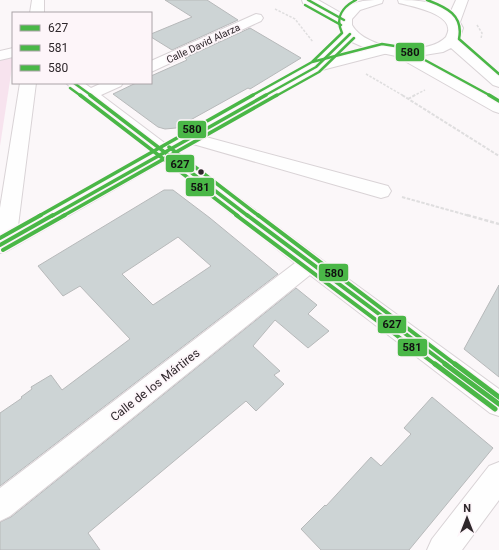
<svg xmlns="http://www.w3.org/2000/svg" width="499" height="550" font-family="Roboto,sans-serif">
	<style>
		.green { fill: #f7e3ee }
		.building { fill: #cdd4d5; stroke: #b7b9ba; fill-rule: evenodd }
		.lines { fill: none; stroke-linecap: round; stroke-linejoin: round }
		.minor-casing { stroke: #d9d3d6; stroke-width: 2 }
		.trunk-casing { stroke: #d9d3d6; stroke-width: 2 }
		.path-far2 { stroke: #dfdedf; stroke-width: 1.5; stroke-dasharray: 2.5 1.5; stroke-linecap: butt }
		.path-far1 { stroke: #dfdedf; stroke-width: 2; stroke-dasharray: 3.5 1.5; stroke-linecap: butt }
		.path { stroke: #dfdedf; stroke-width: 2.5; stroke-dasharray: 4 2; stroke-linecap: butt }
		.minor { fill: #fefefe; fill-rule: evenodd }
		.trunk { fill: #fefefe; fill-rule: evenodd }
		.bus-1-far3-casing { stroke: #fdf5f9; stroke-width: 4.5 }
		.bus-1-far2-casing { stroke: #fdf5f9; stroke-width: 6 }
		.bus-1-far1-casing { stroke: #fdf5f9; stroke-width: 7 }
		.bus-1-casing { stroke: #fdf5f9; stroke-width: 8 }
		.bus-2-far3-casing { stroke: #fdf5f9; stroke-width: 4.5 }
		.bus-2-far2-casing { stroke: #fdf5f9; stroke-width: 6 }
		.bus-2-far1-casing { stroke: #fdf5f9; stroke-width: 7 }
		.bus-2-casing { stroke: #fdf5f9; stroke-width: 8 }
		.bus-3-far3-casing { stroke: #fdf5f9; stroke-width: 4.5 }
		.bus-3-far2-casing { stroke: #fdf5f9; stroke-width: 6 }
		.bus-3-far1-casing { stroke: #fdf5f9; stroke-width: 7 }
		.bus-3-casing { stroke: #fdf5f9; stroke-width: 8 }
		.bus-1-far3 { stroke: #4ab747; stroke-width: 2.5 }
		.bus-1-far2 { stroke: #4ab747; stroke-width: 3.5 }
		.bus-1-far1 { stroke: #4ab747; stroke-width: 4 }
		.bus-1 { stroke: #4ab747; stroke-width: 5 }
		.bus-2-far3 { stroke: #4ab747; stroke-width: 2.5 }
		.bus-2-far2 { stroke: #4ab747; stroke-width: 3.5 }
		.bus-2-far1 { stroke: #4ab747; stroke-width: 4 }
		.bus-2 { stroke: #4ab747; stroke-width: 5 }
		.bus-3-far3 { stroke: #4ab747; stroke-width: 2.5 }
		.bus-3-far2 { stroke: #4ab747; stroke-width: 3.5 }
		.bus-3-far1 { stroke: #4ab747; stroke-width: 4 }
		.bus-3 { stroke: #4ab747; stroke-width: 5 }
		.bus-dot { fill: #2e272b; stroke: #fdf5f9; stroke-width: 1.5 }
		.labels { text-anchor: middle; stroke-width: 3.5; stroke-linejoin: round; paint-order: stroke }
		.far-street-label { font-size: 10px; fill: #2e272b; stroke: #fdf5f9 }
		.street-label { font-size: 12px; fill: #2e272b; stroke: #fdf5f9 }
		.line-badge { stroke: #fdf5f9; stroke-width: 1.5 }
		.pale-badge-label { font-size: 11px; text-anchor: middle; font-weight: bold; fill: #111 }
	</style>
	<rect width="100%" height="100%" fill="#fbf7f9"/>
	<path class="green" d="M13 56V61L0 146V59Z"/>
	<path class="building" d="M165 0H207L238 20 172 50 151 37V34L192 17Z
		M250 28 301 58 250 89 248 88 176 128 165 129 158 127 113 94 136 83H151V76L187 60 185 58Z
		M164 190H173L210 218 278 274 0 486V413L22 398 21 397 32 389 31 387 51 375 62 390 130 339 80 286 63 296 38 266ZM178 237 211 266 153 305 122 274Z
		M499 285V377L464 349Z
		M296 288 317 305 308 314 329 331 308 348 275 320 253 346 280 371 274 375 284 384 256 411 246 401 88 533 100 550H0V522L11 517Z
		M432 397 493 448 409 550H321L301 529 325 505 326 506 371 457 381 466 411 434 404 428Z"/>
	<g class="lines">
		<defs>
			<path id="minor" d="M32 0H44V13H30Z
				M456 0H468L460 22 458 25H448L446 22Z
				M256 14 261 15 263 18 261 21 151 72V61Z
				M350 30 355 31 357 34 334 58 383 46 388 47 390 50 388 53 322 70 206 137 388 186 391 191 388 196 381 198 193 144 178 153 318 257 499 389V416L490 413 310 275 10 516 0 521V488L295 263 164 161 7 251 0 253V208L20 83H36L18 226 152 151 82 98 66 83H84L91 88 102 83H123L121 86 101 95 166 144 311 64 345 31Z
				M13 48V57L0 60V51Z
				M499 462V500L462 550H427L432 539 489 466Z"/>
			<path id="trunk" d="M302 0H318L341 13C351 0 368 0 383 0L382 3 360 10 352 19V25C366 50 427 57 446 37 447 34 449 31 448 28 447 13 411 6 399 3L398 0C422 0 451 2 463 28L459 40 499 74V87L493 85 451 48 443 52 418 56 499 101V113L493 111 396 56 372 51 352 42 344 35 338 25V22L303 3Z"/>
		</defs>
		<use href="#minor" class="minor-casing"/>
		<use href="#trunk" class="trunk-casing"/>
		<path class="path-far2" d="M275 9 295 19 313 42
			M477 25 482 33 481 39
			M366 74 404 96
			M413 96 425 90"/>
		<path class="path-far1" d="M402 95 499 156
			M408 99 415 95
			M402 197 470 216"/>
		<path class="path" d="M467 215 499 224"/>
		<use href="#minor" class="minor"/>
		<use href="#trunk" class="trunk"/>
		<defs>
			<path id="bus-1-far3" d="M308 0 344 20
				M74 83 92 96
				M264 96 316 67 350 34"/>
			<path id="bus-1-far2" d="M90 95 248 216
				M52 216 266 95"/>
			<path id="bus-1-far1" d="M247 215 447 365
				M0 245 53 215"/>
			<path id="bus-1" d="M445 364 499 404"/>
			<path id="bus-2-far3" d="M305 5 341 25
				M70 88 81 96
				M276 96 319 72 354 38"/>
			<path id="bus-2-far2" d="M80 95 238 216
				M63 216 277 95"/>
			<path id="bus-2-far1" d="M236 215 436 365
				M3 250 65 215"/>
			<path id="bus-2" d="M435 364 495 409"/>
			<path id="bus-3-far3" d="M427 0C446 7 464 15 459 39L499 74
				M312 62 382 44 401 47 491 96
				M251 96 312 62 342 33C335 18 342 7 356 0"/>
			<path id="bus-3-far2" d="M489 95 499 101
				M169 147 259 216
				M39 216 253 95"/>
			<path id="bus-3-far1" d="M258 215 456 365
				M0 238 41 215"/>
			<path id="bus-3" d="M455 364 499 397"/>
		</defs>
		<use href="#bus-1-far3" class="bus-1-far3-casing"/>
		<use href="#bus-1-far2" class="bus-1-far2-casing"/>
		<use href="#bus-1-far1" class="bus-1-far1-casing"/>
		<use href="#bus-1" class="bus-1-casing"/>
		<use href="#bus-2-far3" class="bus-2-far3-casing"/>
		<use href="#bus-2-far2" class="bus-2-far2-casing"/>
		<use href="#bus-2-far1" class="bus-2-far1-casing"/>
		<use href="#bus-2" class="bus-2-casing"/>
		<use href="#bus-3-far3" class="bus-3-far3-casing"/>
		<use href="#bus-3-far2" class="bus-3-far2-casing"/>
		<use href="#bus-3-far1" class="bus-3-far1-casing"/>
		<use href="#bus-3" class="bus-3-casing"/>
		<use href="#bus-1-far3" class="bus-1-far3"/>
		<use href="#bus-1-far2" class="bus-1-far2"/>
		<use href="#bus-1-far1" class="bus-1-far1"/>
		<use href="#bus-1" class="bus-1"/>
		<use href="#bus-2-far3" class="bus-2-far3"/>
		<use href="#bus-2-far2" class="bus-2-far2"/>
		<use href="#bus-2-far1" class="bus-2-far1"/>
		<use href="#bus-2" class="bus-2"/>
		<use href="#bus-3-far3" class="bus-3-far3"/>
		<use href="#bus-3-far2" class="bus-3-far2"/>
		<use href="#bus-3-far1" class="bus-3-far1"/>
		<use href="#bus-3" class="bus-3"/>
	</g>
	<circle class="bus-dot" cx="201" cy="172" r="3.5"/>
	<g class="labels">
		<g class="far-street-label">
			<text transform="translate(203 43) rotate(-25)" y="4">Calle David Alarza</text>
		</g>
		<g class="street-label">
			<text transform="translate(155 385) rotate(-38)" y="4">Calle de los Mártires</text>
		</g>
	</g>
	<g class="line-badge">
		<rect x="395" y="42" width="30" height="20" rx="4" fill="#4ab747"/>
		<rect x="177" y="120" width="30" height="19" rx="4" fill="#4ab747"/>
		<rect x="165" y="154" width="30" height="19" rx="4" fill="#4ab747"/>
		<rect x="185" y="177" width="30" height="20" rx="4" fill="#4ab747"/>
		<rect x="318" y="263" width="31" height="19" rx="4" fill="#4ab747"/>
		<rect x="377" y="315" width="30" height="19" rx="4" fill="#4ab747"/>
		<rect x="397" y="338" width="31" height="19" rx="4" fill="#4ab747"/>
	</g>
	<g class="pale-badge-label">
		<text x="410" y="56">580</text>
		<text x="192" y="133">580</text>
		<text x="180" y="168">627</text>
		<text x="200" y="191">581</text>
		<text x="334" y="277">580</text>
		<text x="392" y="328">627</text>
		<text x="412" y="351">581</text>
	</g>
	<rect x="12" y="12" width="140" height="72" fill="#fdf5f9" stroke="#aaa3a7"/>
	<rect x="20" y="25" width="20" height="6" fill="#4ab747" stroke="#aaa3a7"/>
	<text x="48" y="32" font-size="12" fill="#2e272b">627</text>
	<rect x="20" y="45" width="20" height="6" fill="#4ab747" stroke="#aaa3a7"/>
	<text x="48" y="52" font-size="12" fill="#2e272b">581</text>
	<rect x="20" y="65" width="20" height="6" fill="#4ab747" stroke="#aaa3a7"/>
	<text x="48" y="72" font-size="12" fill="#2e272b">580</text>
	<g transform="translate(467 518)" stroke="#fdf5f9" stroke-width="3" paint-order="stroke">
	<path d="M0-3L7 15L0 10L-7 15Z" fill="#2e272b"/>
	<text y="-6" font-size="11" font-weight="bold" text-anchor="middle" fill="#2e272b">N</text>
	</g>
</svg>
